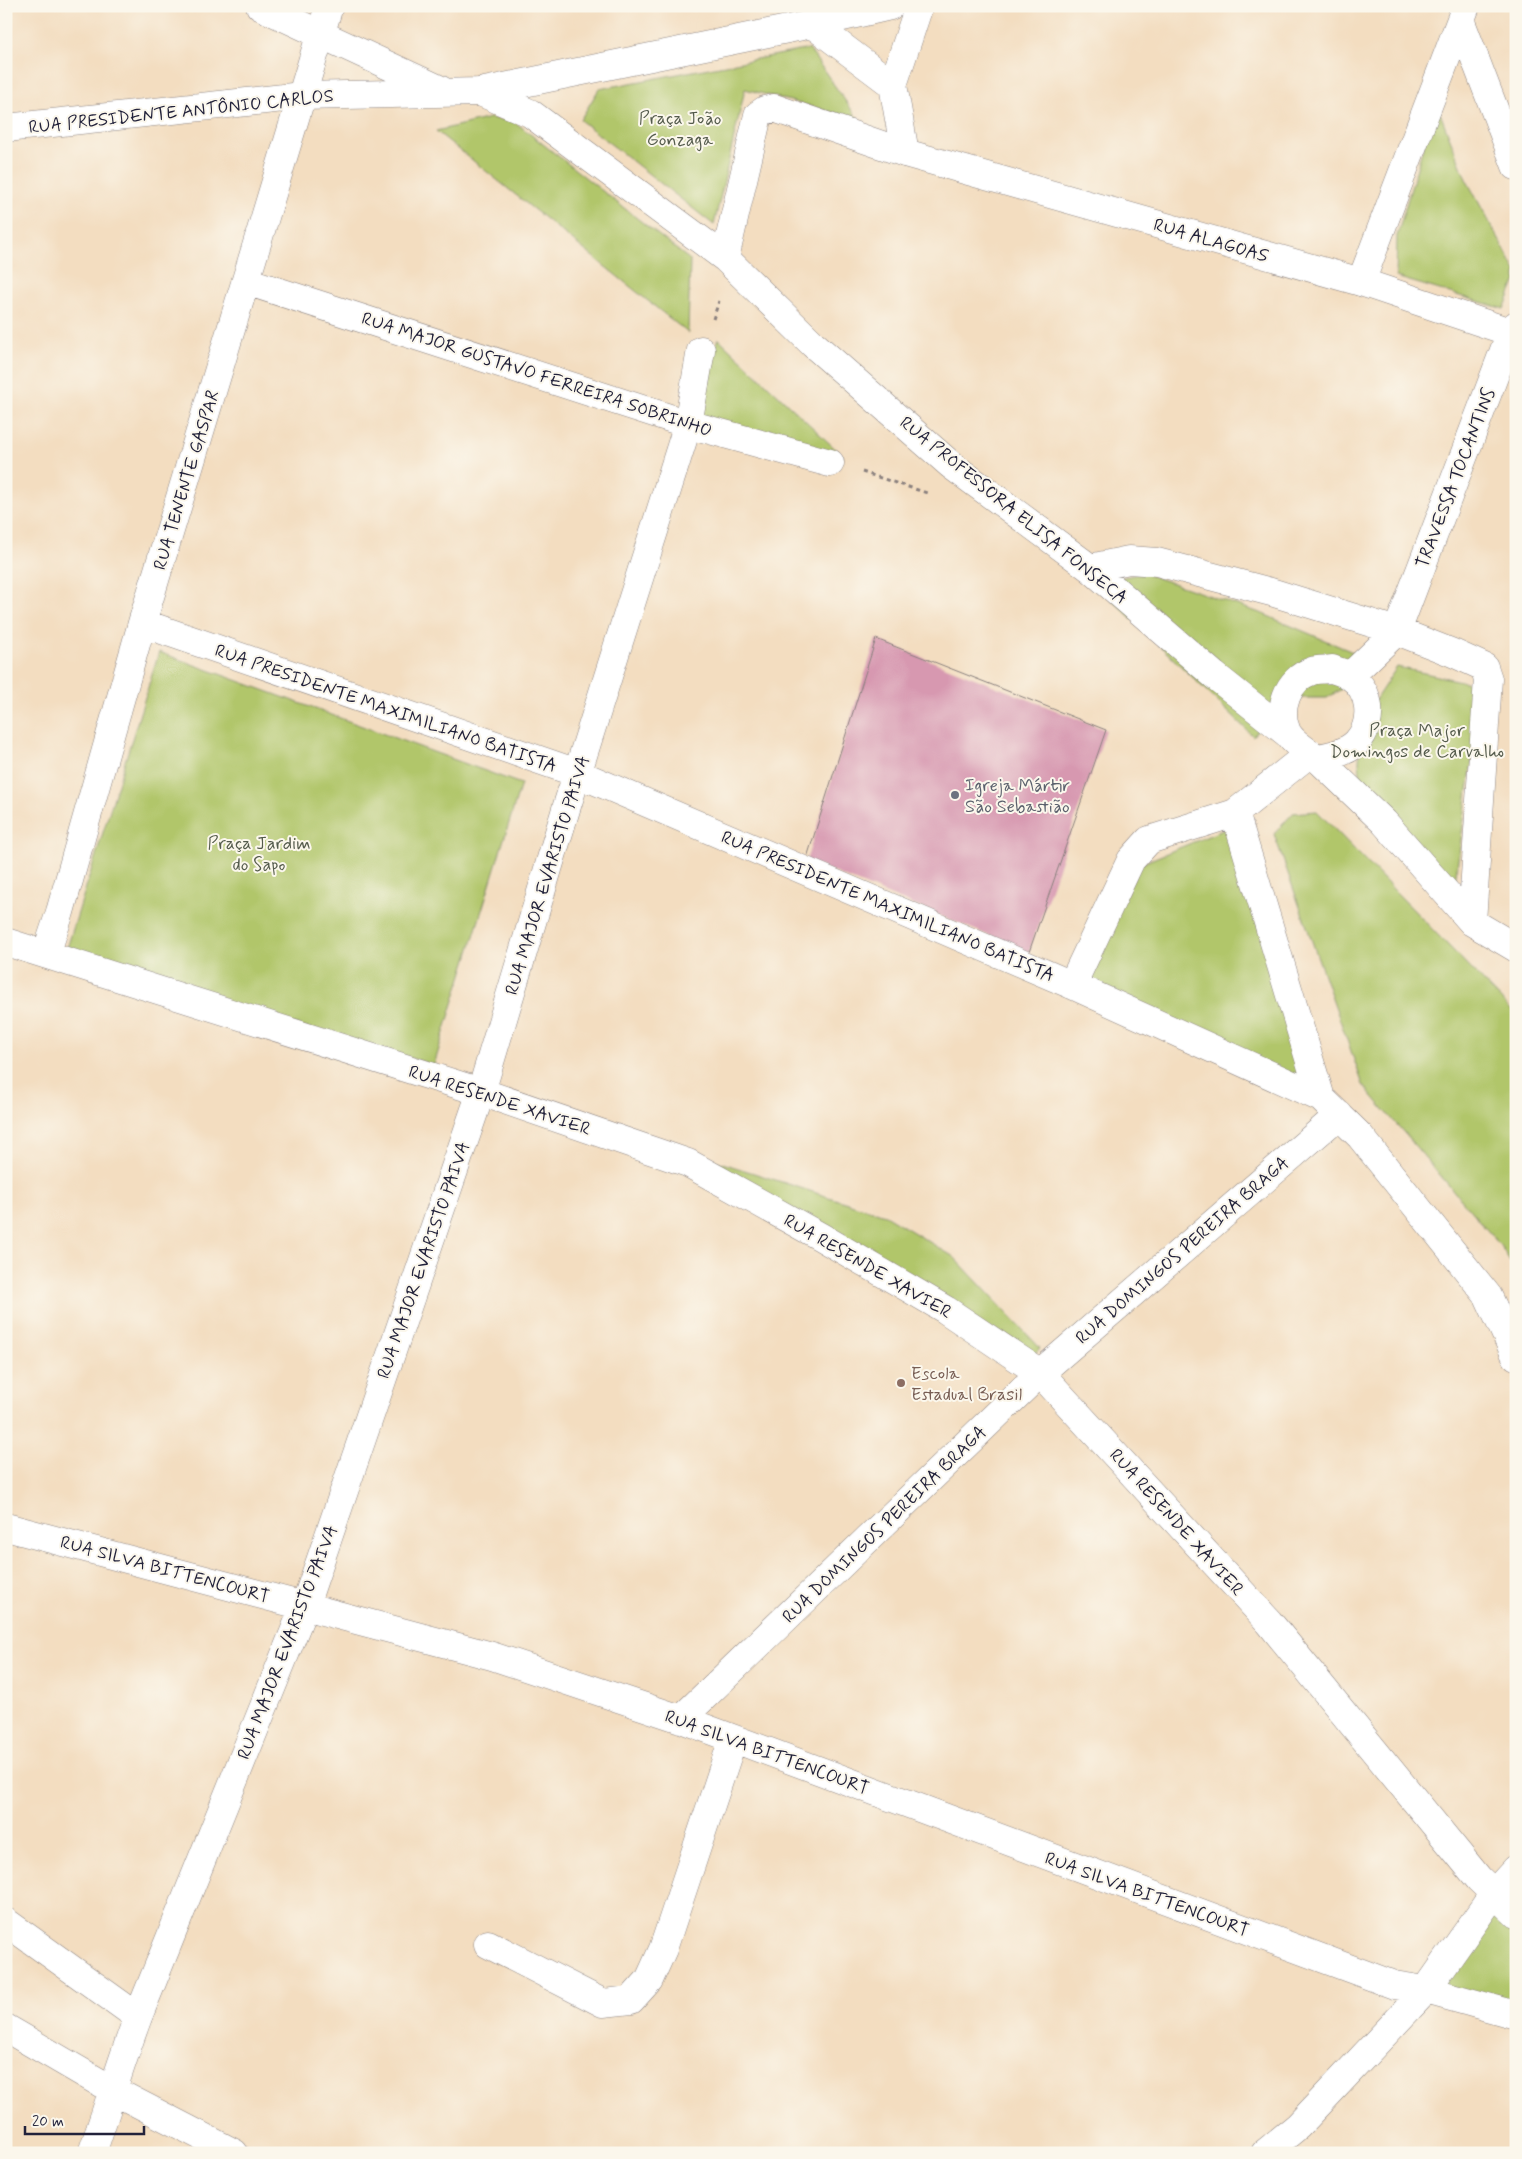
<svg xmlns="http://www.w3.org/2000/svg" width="1522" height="2159" font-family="Mynerve,sans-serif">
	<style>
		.green { fill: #b1c66b; stroke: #6a7453 }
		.building { fill: #d798b0 }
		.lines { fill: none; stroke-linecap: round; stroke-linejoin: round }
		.minor-casing { stroke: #8a807e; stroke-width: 29 }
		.major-casing { stroke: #8a807e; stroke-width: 29 }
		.path { stroke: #8a807e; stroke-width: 3; stroke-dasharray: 4 4; stroke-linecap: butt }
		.minor { stroke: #fff; stroke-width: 28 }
		.major { stroke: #fff; stroke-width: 28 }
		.worship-dot { fill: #6b7280; stroke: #fbf7ec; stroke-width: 2 }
		.education-dot { fill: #8d6e63; stroke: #fbf7ec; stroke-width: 2 }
		.labels { text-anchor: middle; stroke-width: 4; stroke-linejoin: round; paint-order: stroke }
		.street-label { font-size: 18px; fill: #22223b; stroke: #fbf7ec }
		.park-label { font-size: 18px; fill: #545b4c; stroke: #fbf7ec }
		.worship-label { font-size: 18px; fill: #5b616d; stroke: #fbf7ec; text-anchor: start }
		.education-label { font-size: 18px; fill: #785e54; stroke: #fbf7ec; text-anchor: start }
	</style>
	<rect width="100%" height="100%" fill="#fbf7ec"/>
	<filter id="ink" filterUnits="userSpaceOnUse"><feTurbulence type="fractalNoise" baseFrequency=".02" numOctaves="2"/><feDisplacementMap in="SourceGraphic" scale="10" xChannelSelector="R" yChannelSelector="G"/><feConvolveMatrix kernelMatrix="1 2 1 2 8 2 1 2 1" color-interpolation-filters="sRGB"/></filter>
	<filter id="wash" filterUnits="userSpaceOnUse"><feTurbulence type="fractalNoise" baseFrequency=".0096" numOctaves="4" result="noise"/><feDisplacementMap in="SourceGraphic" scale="20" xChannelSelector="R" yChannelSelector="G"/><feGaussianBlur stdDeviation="1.12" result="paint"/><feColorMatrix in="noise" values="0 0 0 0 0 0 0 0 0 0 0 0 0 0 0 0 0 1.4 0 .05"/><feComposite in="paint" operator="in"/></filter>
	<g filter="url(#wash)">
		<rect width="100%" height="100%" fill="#f3ddc0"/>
		<path class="green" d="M809 49 858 119 745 89 714 225 580 120 599 89Z
			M1436 103 1466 179 1516 271V280L1504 309 1396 277 1397 236Z
			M490 118 515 122 690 260 688 333 436 131Z
			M718 338 844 457 693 415Z
			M1143 573 1263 614 1381 664 1327 698H1287L1253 736 1095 583Z
			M159 652 521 784 434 1065 64 958Z
			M1397 667 1483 686 1451 909 1361 782 1359 762 1361 721Z
			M1317 811 1516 1015V1270L1499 1244 1363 1085 1274 834 1293 813Z
			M1230 827 1306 1081 1084 980 1140 864Z
			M666 1145 885 1215 954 1257 1040 1348 1031 1358Z
			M1494 1907 1516 1928V2010L1434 1987Z"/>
		<g id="blocks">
			<path class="building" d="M876 639 1106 730 1029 952 806 861Z"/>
		</g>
	</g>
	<g filter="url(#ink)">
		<use href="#blocks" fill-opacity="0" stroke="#8a807e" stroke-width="1"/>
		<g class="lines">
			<defs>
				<path id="minor" d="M1461 22 1516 166
					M812 24 890 6
					M893 85 919 6
					M480 92 530 113 725 258 813 344 951 465 1090 568 1214 675 1288 734
					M725 258 758 115 765 110 774 108 905 153
					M246 281 688 424 830 463
					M1361 282 1466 6
					M1090 568 1129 560 1157 562 1271 592 1397 631 1453 653 1484 667 1488 679 1472 922
					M142 623 577 773 1072 985 1321 1098 1360 1136 1488 1296 1516 1356
					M1332 669C1337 671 1345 673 1350 676 1372 691 1374 723 1357 742 1348 752 1330 756 1317 758 1308 752 1292 742 1287 732 1277 710 1287 679 1312 671 1318 669 1326 670 1332 669Z
					M1350 676 1397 631 1511 332 1516 325
					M1317 758 1384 822 1472 922 1516 948
					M1235 813 1321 1098
					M46 954 60 912 142 623 329 6
					M1072 985 1131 860 1149 840 1235 813 1310 753
					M6 1527 492 1656 681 1719 1394 1985 1426 1990 1516 2015
					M681 1719 1040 1373 1339 1115
					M6 1922 138 2017
					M488 1944 603 2003 631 2000 649 1980 663 1949 733 1739
					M6 2028 114 2091 234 2153
					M92 2153C108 2107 121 2062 138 2017L305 1605 481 1092 566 809 688 424 701 350
					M1265 2153 1298 2126 1426 1990 1495 1892 1516 1869"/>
				<path id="major" d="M260 6 441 90
					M6 128 302 96 480 92 812 24 893 85 905 153 1361 282 1516 334
					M6 942 481 1092 688 1163 821 1237 946 1310 1040 1373 1269 1622 1479 1879 1516 1914"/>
			</defs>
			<use href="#minor" class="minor-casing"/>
			<use href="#major" class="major-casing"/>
			<path class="path" d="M713 319 719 301
				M862 472 927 493 929 491"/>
			<use href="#minor" class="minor"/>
			<use href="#major" class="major"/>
		</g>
	</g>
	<circle class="worship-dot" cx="955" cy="795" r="5"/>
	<circle class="education-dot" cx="901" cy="1383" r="5"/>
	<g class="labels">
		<g class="street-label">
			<text transform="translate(181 111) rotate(-6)" y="6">RUA PRESIDENTE ANTÔNIO CARLOS</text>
			<text transform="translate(1211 240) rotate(16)" y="6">RUA ALAGOAS</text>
			<text transform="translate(537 374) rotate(18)" y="6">RUA MAJOR GUSTAVO FERREIRA SOBRINHO</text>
			<text transform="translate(1455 478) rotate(-69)" y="6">TRAVESSA TOCANTINS</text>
			<text transform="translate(186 480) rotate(-73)" y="6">RUA TENENTE GASPAR</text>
			<text transform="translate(1014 510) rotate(39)" y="6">RUA PROFESSORA ELISA FONSECA</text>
			<text transform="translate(386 708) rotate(19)" y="6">RUA PRESIDENTE MAXIMILIANO BATISTA</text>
			<text transform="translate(547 875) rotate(-73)" y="6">RUA MAJOR EVARISTO PAIVA</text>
			<text transform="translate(888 906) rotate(23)" y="6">RUA PRESIDENTE MAXIMILIANO BATISTA</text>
			<text transform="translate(500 1100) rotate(18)" y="6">RUA RESENDE XAVIER</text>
			<text transform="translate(1182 1250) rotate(-41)" y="6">RUA DOMINGOS PEREIRA BRAGA</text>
			<text transform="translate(423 1260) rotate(-71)" y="6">RUA MAJOR EVARISTO PAIVA</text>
			<text transform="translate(868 1266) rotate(30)" y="6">RUA RESENDE XAVIER</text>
			<text transform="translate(1177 1522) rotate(48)" y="6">RUA RESENDE XAVIER</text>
			<text transform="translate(884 1524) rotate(-44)" y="6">RUA DOMINGOS PEREIRA BRAGA</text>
			<text transform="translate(165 1569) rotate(15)" y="6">RUA SILVA BITTENCOURT</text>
			<text transform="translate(287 1642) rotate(-69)" y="6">RUA MAJOR EVARISTO PAIVA</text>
			<text transform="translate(767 1752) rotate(20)" y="6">RUA SILVA BITTENCOURT</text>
			<text transform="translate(1147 1894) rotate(20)" y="6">RUA SILVA BITTENCOURT</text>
		</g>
		<g class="park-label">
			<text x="680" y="124">Praça João<tspan x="680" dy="21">Gonzaga</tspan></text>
			<text x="1417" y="736">Praça Major<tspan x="1417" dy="21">Domingos de Carvalho</tspan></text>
			<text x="259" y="849">Praça Jardim<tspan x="259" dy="21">do Sapo</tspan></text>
		</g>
		<g class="worship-label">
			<text x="965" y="791">Igreja Mártir<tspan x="965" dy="21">São Sebastião</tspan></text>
		</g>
		<g class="education-label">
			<text x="911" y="1379">Escola<tspan x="911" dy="21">Estadual Brasil</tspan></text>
		</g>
	</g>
	<rect width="1522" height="2159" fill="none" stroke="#fbf7ec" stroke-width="25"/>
	<path d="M25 2126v8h119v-8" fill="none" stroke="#22223b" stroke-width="2.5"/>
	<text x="32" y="2126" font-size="15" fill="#22223b" stroke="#fbf7ec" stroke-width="4" paint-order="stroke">20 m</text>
</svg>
